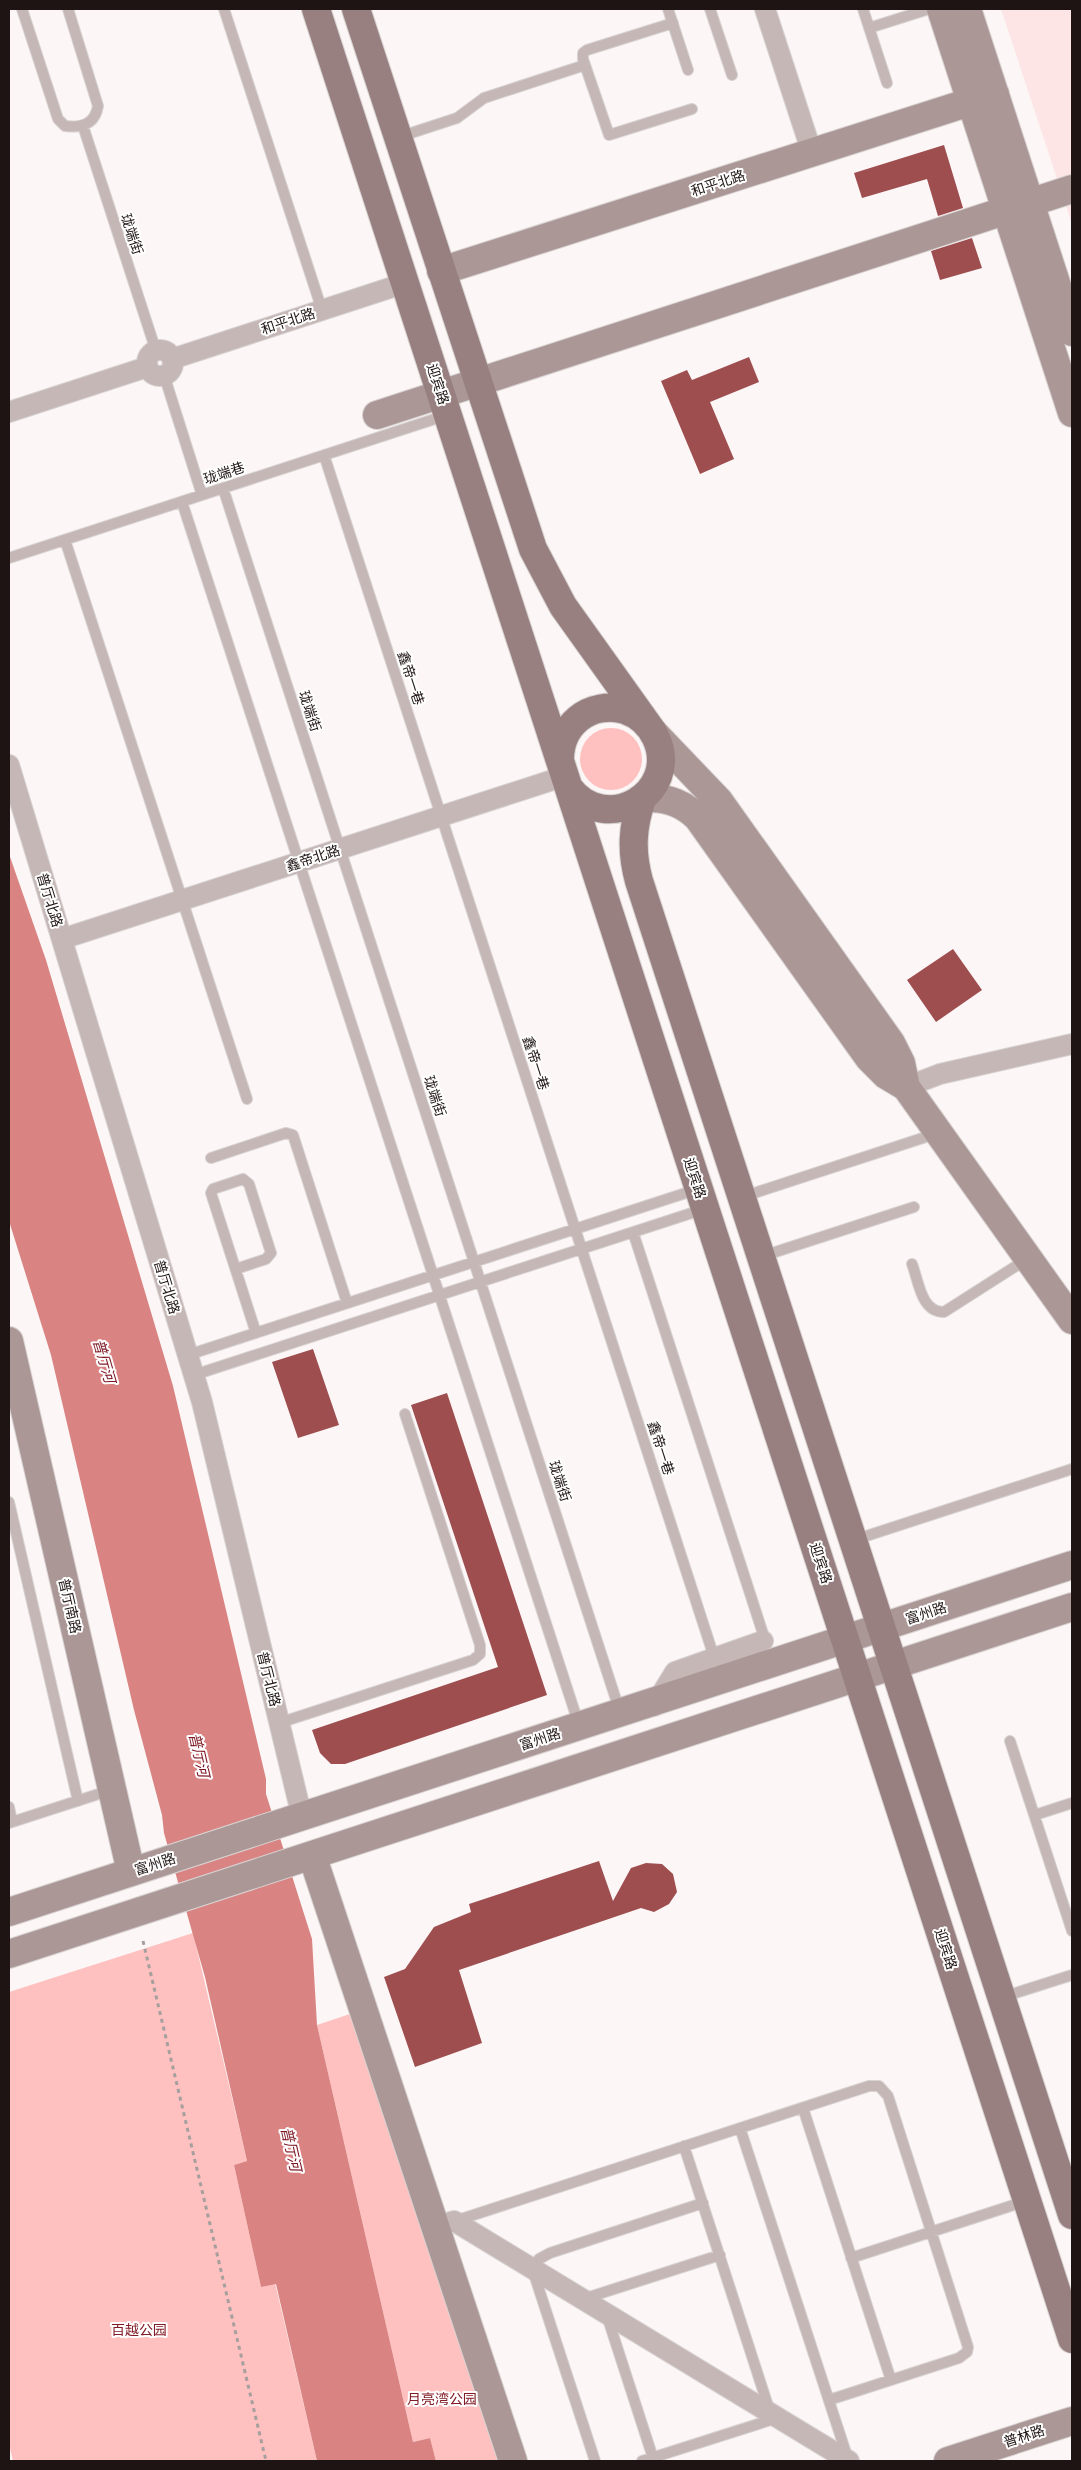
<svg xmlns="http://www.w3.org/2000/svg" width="1081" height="2470" font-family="Mulish,'Noto Sans SC',sans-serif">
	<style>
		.built { fill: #fce5e4 }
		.green { fill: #fec1bf }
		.water { fill: #d98482 }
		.building { fill: #9e4e4f }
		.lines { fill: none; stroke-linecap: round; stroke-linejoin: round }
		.lane-casing { stroke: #d8d2d2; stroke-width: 12 }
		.street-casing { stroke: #d8d2d2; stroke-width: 22 }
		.secondary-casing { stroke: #d8d2d2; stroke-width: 30 }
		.primary-casing { stroke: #d8d2d2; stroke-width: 30 }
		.path { stroke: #a69f9e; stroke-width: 3; stroke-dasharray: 4 4; stroke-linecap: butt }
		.lane { stroke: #c4b7b6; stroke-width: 10 }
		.street { stroke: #c4b7b6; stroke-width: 20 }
		.secondary { stroke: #aa9796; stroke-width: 28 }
		.primary { stroke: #97807f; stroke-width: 28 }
		.labels { text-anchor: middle; stroke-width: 4; stroke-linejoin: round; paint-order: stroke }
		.street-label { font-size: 14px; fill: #1e1413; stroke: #fff }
		.park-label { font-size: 14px; fill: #811c26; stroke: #fff }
		.water-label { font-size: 15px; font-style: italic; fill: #7c1621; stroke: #fff }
	</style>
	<rect width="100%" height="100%" fill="#fcf6f6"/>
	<path class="built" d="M1001 9H1072V224Z"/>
	<path class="green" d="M580 759a31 31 0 1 1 62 0a31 31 0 1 1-62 0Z
		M193 1933 247 2161 234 2165 261 2287 275 2283 317 2461H13L9 2444V1992Z
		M356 2012 502 2461H436L430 2438 413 2442 317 2025Z"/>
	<path class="water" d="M9 854 46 960 173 1386 266 1779V1794L312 1939 317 2025 413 2442 430 2438 436 2461H317L276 2284 261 2287 234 2165 247 2161 205 1977 164 1833 162 1815 134 1710 51 1355 9 1221Z"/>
	<path class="building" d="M944 145 963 208 938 216 927 179 862 198 854 173Z
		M972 238 982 268 940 280 931 251Z
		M749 357 759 382 710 402 734 459 700 474 661 381 687 370 692 380Z
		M953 949 982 990 936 1022 907 980Z
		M313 1349 339 1425 298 1438 272 1362Z
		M447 1393 547 1695 345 1764H331L320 1753 312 1730 498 1667 411 1405Z
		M599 1861 613 1901 631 1868 646 1863 662 1864 673 1874 677 1892 669 1904 654 1912 641 1908 459 1970 482 2043 415 2067 384 1977 405 1969 434 1927 471 1912 469 1904Z"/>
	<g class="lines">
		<defs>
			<path id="lane" d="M22 9 58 119 65 126C82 128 95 124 98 106L68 9
				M224 9 322 310
				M668 9 688 70
				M710 9 732 75
				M863 9 887 83
				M673 23 587 50 583 53V59L609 135 692 109
				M869 28 929 9
				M83 126 156 351
				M399 137 457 118 484 98 585 65
				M164 375 202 495
				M324 455 715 1660
				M223 488 620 1712
				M182 502 579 1725
				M65 540 247 1099
				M9 558 447 415
				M211 1158 286 1133 293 1135 347 1303
				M742 1197 938 1133
				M633 1232 766 1643
				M763 1256 914 1207
				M912 1264C919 1282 921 1312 944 1312L1027 1259
				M236 1269 266 1259 271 1253 249 1184 243 1179 213 1189 211 1193 256 1333
				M188 1355 698 1189
				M194 1375 704 1209
				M9 1502 78 1801
				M854 1540 1072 1469
				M279 1723 473 1660 480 1654V1645L405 1414
				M1010 1741 1072 1931
				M9 1807 12 1822
				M1035 1815 1072 1803
				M9 1823 111 1790
				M1003 1997 1072 1975
				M803 2108 891 2380
				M740 2128 848 2459
				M684 2146 770 2412
				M455 2221 869 2086H879L888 2096 968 2347 967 2352 959 2358 829 2400
				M851 2258 1026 2201
				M583 2299 720 2255
				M607 2316 653 2458
				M595 2461 532 2268 539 2259 550 2253 703 2203
				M642 2461 777 2418"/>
			<path id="street" d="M765 9 812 153
				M147 363a13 13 0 1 1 26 0a13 13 0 1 1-26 0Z
				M172 359 405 283
				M9 412 147 367
				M9 765 202 1402 302 1817
				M62 939 565 776
				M906 1087 940 1074 1072 1044
				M654 1706 675 1672 763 1641
				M435 2227 454 2221 849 2461"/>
			<path id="secondary" d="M941 9 1072 413
				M967 9 1072 332
				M441 271 995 94
				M377 415 1072 189
				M653 732 719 801 891 1043 901 1063 906 1087
				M642 799C664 796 682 802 698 818L869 1058 886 1075 906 1087 1072 1320
				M9 1341 131 1872
				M312 1855 513 2461
				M9 1912 1072 1565
				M9 1954 1072 1607
				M948 2461 1072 2421"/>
			<path id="primary" d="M316 9 1072 2339
				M356 9 533 549 563 606 653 732
				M560 759C560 744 566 729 578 719 591 708 610 705 625 710 639 715 650 725 656 738 681 793 606 837 569 788
				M642 799C632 827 631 852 639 881L1072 2215"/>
		</defs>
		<use href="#lane" class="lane-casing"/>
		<use href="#street" class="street-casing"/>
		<use href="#secondary" class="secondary-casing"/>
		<use href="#primary" class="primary-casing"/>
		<path class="path" d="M143 1941 266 2461"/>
		<use href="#lane" class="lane"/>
		<use href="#street" class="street"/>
		<use href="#secondary" class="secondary"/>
		<use href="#primary" class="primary"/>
	</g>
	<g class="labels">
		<g class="street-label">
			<text transform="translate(718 183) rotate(-18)" y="5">和平北路</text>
			<text transform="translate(132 234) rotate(72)" y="5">珑端街</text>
			<text transform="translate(288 321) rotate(-18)" y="5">和平北路</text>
			<text transform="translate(438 384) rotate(72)" y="5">迎宾路</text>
			<text transform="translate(224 473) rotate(-18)" y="5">珑端巷</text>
			<text transform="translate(411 678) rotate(72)" y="5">鑫帝一巷</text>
			<text transform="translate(310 711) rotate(72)" y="5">珑端街</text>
			<text transform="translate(313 858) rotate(-18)" y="5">鑫帝北路</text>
			<text transform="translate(50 900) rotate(73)" y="5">普厅北路</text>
			<text transform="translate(536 1063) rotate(72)" y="5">鑫帝一巷</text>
			<text transform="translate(435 1096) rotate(72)" y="5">珑端街</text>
			<text transform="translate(695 1178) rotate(72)" y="5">迎宾路</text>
			<text transform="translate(167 1287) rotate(73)" y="5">普厅北路</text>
			<text transform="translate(661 1448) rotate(72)" y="5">鑫帝一巷</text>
			<text transform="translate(560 1481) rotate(72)" y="5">珑端街</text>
			<text transform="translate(821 1563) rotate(72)" y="5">迎宾路</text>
			<text transform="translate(70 1606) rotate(77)" y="5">普厅南路</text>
			<text transform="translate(926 1613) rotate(-18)" y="5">富州路</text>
			<text transform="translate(269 1679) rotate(76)" y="5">普厅北路</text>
			<text transform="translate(540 1739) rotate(-18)" y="5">富州路</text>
			<text transform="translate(155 1864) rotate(-18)" y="5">富州路</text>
			<text transform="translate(946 1949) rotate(72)" y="5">迎宾路</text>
			<text transform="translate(1024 2436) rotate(-18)" y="5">普林路</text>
		</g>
		<g class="park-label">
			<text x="139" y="2335">百越公园</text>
			<text x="442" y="2404">月亮湾公园</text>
		</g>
		<g class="water-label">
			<text transform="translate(104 1361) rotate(74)" y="5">普厅河</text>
			<text transform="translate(199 1755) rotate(77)" y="5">普厅河</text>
			<text transform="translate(291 2149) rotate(77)" y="5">普厅河</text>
		</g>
	</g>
	<rect width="1081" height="2470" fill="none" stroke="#1e1413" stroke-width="20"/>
</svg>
